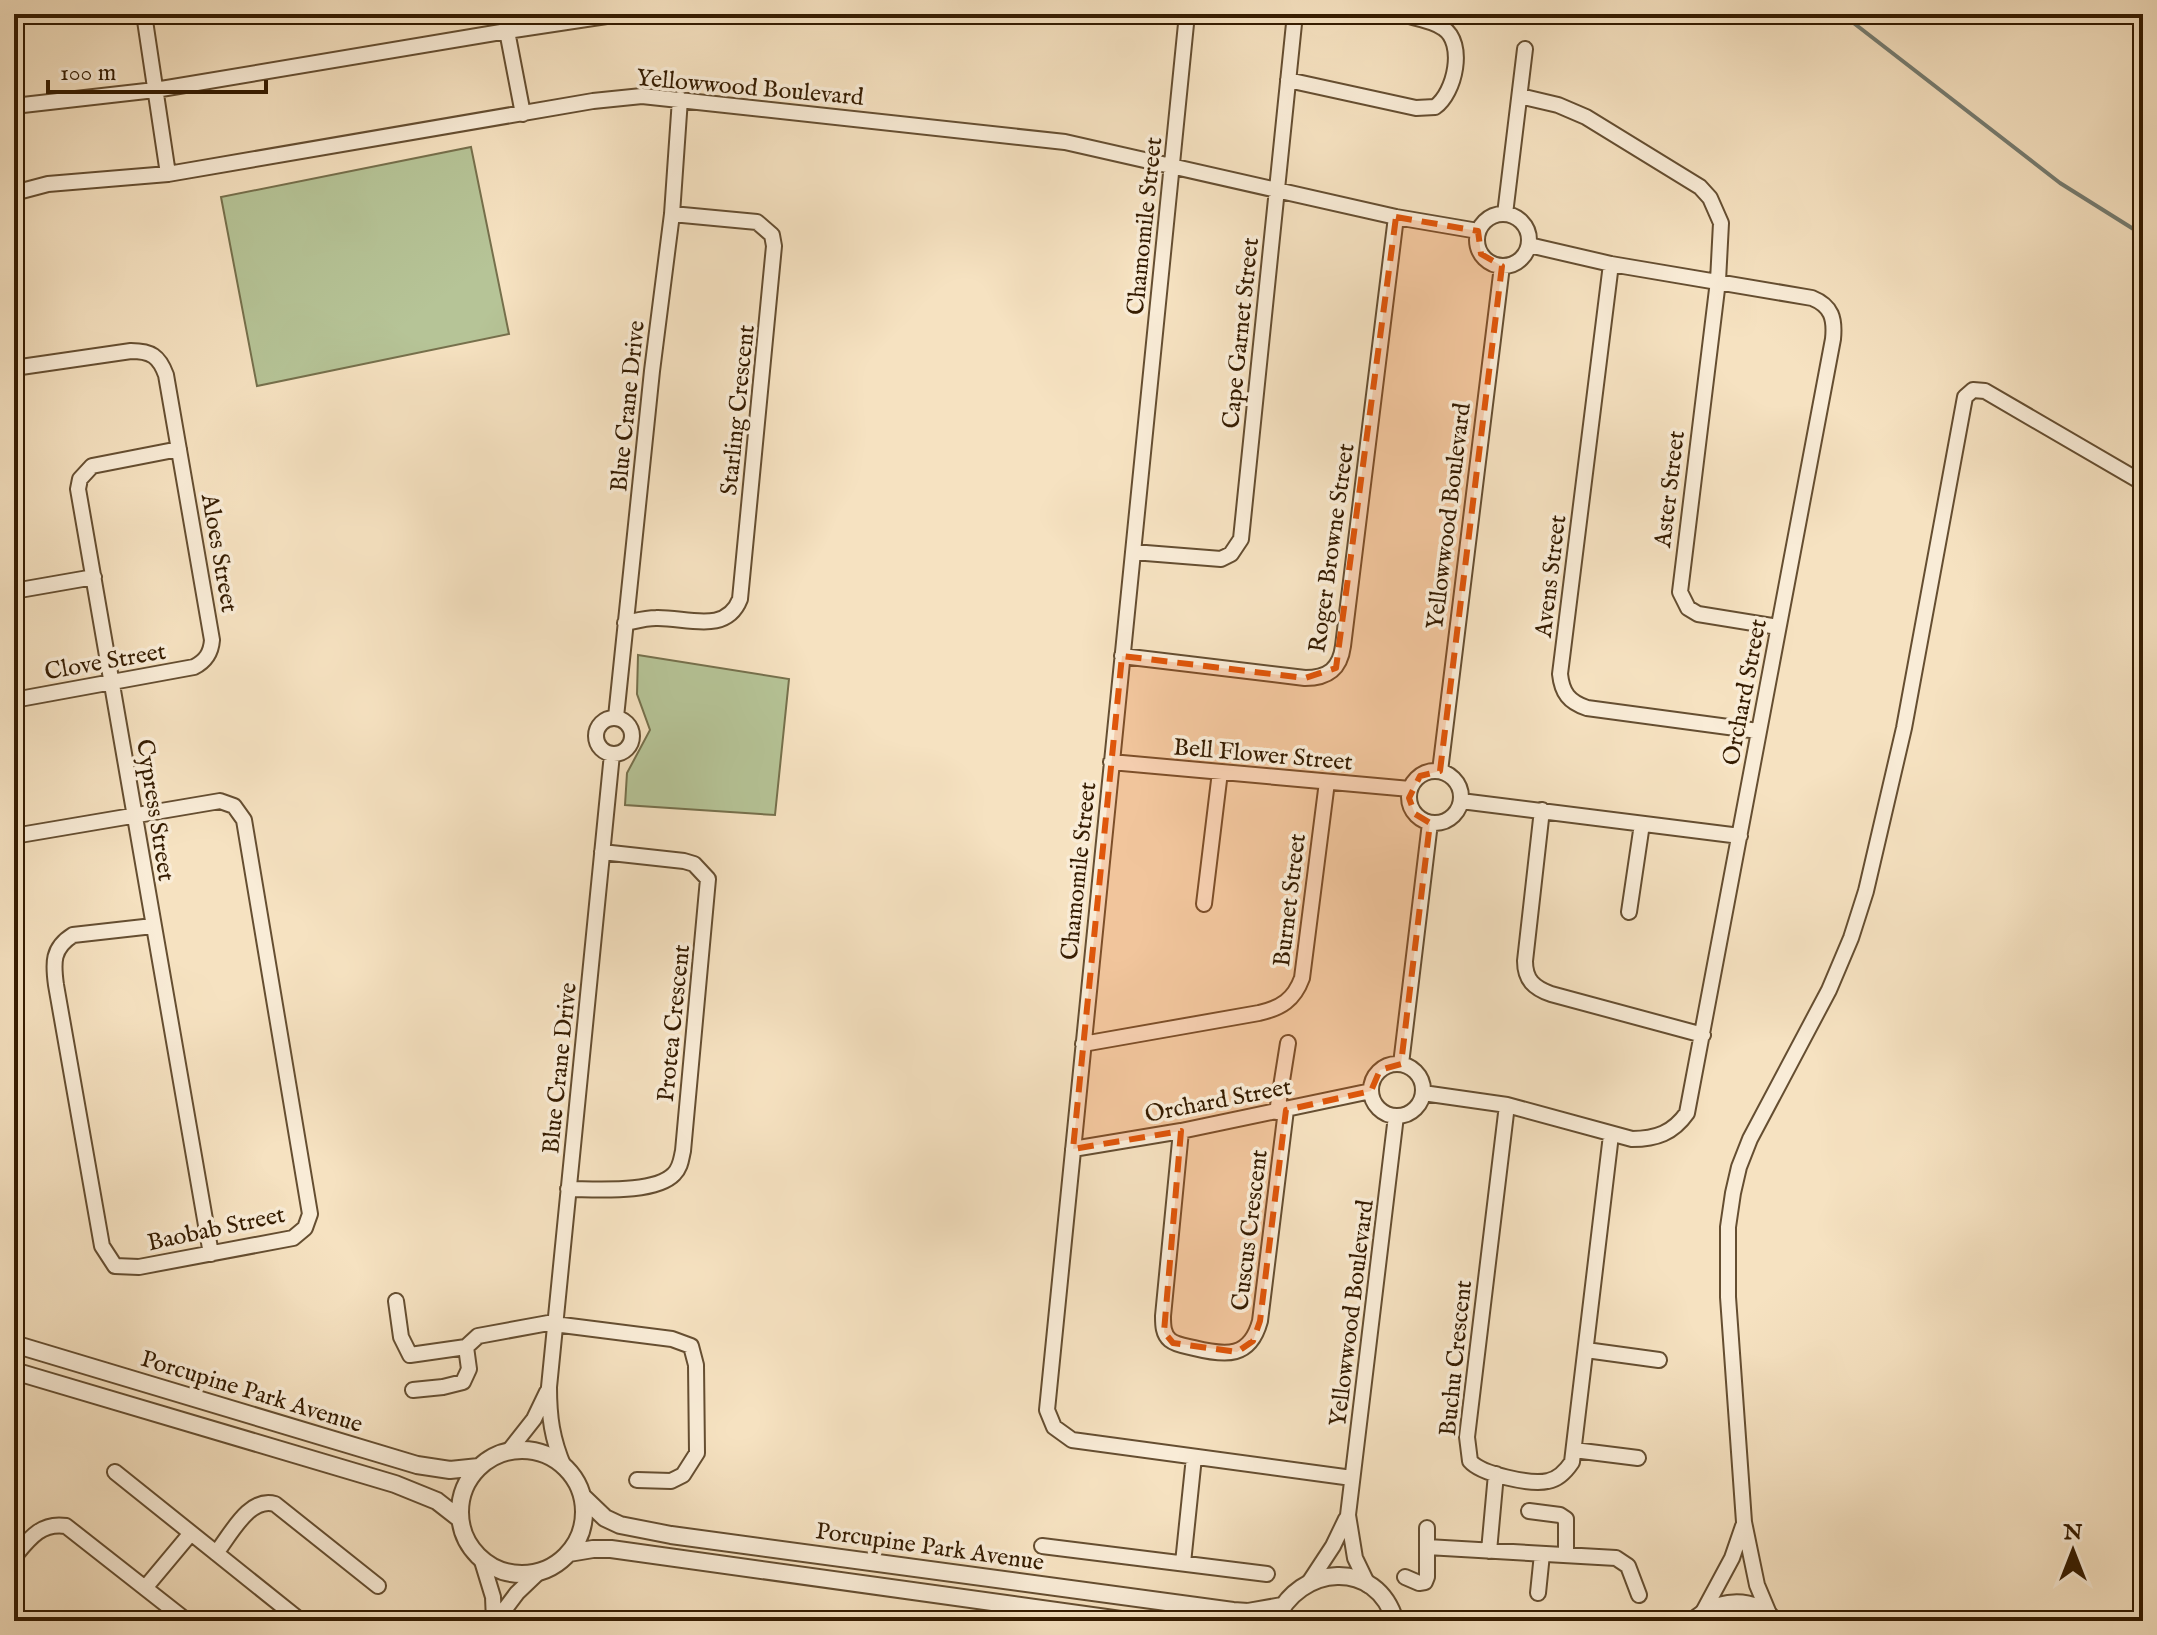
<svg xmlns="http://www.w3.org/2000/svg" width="2157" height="1635" font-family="'IM FELL English',serif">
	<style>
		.green { fill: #b6c497; stroke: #76704c; stroke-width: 2 }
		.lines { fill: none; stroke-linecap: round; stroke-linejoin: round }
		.stream { stroke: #757c71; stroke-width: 4 }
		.minor-casing { stroke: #654e31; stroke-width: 18 }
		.tertiary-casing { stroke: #654e31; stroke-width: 20 }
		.minor { stroke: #f9ecd7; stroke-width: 14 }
		.tertiary { stroke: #f9ecd7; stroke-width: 16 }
		.marked { fill: #df560b; fill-opacity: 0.2; stroke: #df560b; stroke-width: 6; stroke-dasharray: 16 10; stroke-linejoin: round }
		.labels { text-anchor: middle; stroke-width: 7; stroke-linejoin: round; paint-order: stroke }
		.street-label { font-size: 24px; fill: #351c01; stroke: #f9ecd7 }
	</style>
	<rect width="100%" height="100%" fill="#f6e2c1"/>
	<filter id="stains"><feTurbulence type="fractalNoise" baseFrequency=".0025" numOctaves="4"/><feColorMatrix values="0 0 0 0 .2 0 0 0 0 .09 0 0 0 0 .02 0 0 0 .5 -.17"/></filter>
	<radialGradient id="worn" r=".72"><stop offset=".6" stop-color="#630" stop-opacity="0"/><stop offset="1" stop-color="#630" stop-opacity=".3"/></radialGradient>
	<path class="green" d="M471 147 509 334 257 386 221 197Z
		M638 655 789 679 775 815 625 805 627 773 650 730 637 694Z"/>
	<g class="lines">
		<path class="stream" d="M1842 14 2060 183 2143 235"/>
		<defs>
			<path id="minor" d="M144 14 168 174
				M1187 14 1047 1410 1054 1427 1072 1440 1352 1478
				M1288 80 1416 108 1435 107C1455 93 1466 43 1443 28 1432 20 1414 18 1401 14
				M1520 96 1558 105 1586 117 1700 187 1710 198 1721 223 1718 281 1680 592 1688 608 1698 614 1778 627
				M14 106 155 90 507 31 505 14
				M523 114 507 31 613 15
				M14 193 48 184 168 174 593 101 642 96 1065 142 1396 217 1478 231
				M1477 240a26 26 0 1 1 52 0a26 26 0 1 1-52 0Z
				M1505 214 1525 49
				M1611 264 1560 674C1562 693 1569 702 1587 708L1758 731
				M14 368 131 351C151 351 159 356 166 375L212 640C211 653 206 661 194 667L14 700
				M179 449 92 466 80 479 78 489 211 1254
				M1133 552 1221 559 1231 554 1241 539 1295 14
				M14 591 94 577
				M625 623C635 621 646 618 656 618 686 617 726 635 740 599L774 246 772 235 757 222 672 214
				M1122 656 1305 678C1328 678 1340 669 1343 646L1396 217
				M616 717 652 371 672 214 680 99
				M596 736a18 18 0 1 1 36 0a18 18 0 1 1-36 0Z
				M1111 762 1410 789
				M1409 797a26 26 0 1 1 52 0a26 26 0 1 1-52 0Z
				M1440 771 1502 266
				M1461 801 1740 836
				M1542 810 1525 961C1525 980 1534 988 1551 994L1703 1035
				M14 836 220 801 234 806 244 820 310 1214 305 1228 293 1238 139 1267 115 1266 102 1246 56 985C53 963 52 948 73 935L153 926
				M1204 904 1220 772
				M1629 912 1642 824
				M1083 1044 1259 1013C1281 1008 1294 1000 1302 978L1327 782
				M1371 1090a26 26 0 1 1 52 0a26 26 0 1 1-52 0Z
				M1401 1064 1430 823
				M1423 1093 1507 1105 1632 1139C1656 1139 1673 1133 1687 1113L1833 339C1835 319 1832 306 1812 298L1611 264 1529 245
				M1507 1105 1467 1437 1470 1461C1481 1474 1530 1485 1548 1481 1559 1479 1566 1471 1572 1462L1611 1135
				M1277 1112 1288 1043
				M1181 1131 1163 1316C1163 1325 1163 1334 1170 1340 1176 1345 1186 1346 1194 1348 1226 1356 1250 1358 1260 1321L1286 1110
				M1073 1149 1181 1131 1371 1091
				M568 1189C595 1189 655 1194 674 1174 681 1167 681 1159 683 1151L708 879 694 864 684 861 602 852
				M396 1301 401 1337 410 1355 466 1347
				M554 1324 672 1339 691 1346 696 1365 697 1453 683 1475 671 1481 637 1480
				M1586 1350 1659 1360
				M413 1390 443 1387 463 1382 469 1369 466 1347 478 1336 554 1322
				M1574 1450 1638 1458
				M508 1452 534 1419 547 1392
				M564 1467C552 1439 549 1417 549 1387L612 754
				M115 1472 301 1621
				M1529 1511 1560 1515 1566 1519V1555
				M1042 1546 1267 1574
				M1427 1547 1616 1558 1628 1566 1639 1595
				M1489 1551 1496 1474
				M216 1553C230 1536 249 1496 275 1504L378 1586
				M14 1557C29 1539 41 1522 66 1526L187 1621
				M482 1561 493 1597 494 1621
				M1183 1563 1194 1457
				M1405 1577 1419 1583 1425 1582 1427 1577V1528
				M1310 1581 1333 1546 1346 1519
				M1368 1585 1355 1558 1348 1515 1396 1116
				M145 1588 191 1533
				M1538 1593 1542 1554
				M1703 1612 1732 1558 1743 1526
				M1770 1616 1757 1585 1744 1522 1728 1297V1227L1733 1193 1739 1167 1750 1139 1829 990 1851 938 1866 891 1904 728 1965 397 1973 390 1985 391 2143 483
				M496 1621 517 1593 539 1572"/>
			<path id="tertiary" d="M14 1344 417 1465 450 1470 479 1467
				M14 1371 395 1484 437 1501 460 1519
				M460 1512a62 62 0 1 1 124 0a62 62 0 1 1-124 0Z
				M582 1496 605 1518 620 1525 671 1535 1233 1611 1248 1612 1282 1606
				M569 1553 593 1549H611L1128 1621
				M1275 1621C1299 1564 1377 1558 1395 1621
				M1693 1621C1716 1600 1752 1595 1775 1621"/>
		</defs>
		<use href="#minor" class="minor-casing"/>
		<use href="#tertiary" class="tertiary-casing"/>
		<use href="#minor" class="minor"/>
		<use href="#tertiary" class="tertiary"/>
	</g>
	<path class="marked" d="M1396 217 1478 231 1481 254 1502 266 1440 771 1420 776 1409 798 1415 814 1430 823 1401 1064 1380 1070 1371 1091 1286 1110 1260 1321 1253 1341 1237 1352 1173 1343 1164 1332 1181 1131 1073 1149 1122 656 1305 678 1336 668Z"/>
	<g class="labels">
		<g class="street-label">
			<text transform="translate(750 87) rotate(5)" y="8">Yellowwood Boulevard</text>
			<text transform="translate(1144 226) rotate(-84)" y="8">Chamomile Street</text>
			<text transform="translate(1240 333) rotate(-84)" y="8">Cape Garnet Street</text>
			<text transform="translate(627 406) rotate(-84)" y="8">Blue Crane Drive</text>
			<text transform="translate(737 410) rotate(-84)" y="8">Starling Crescent</text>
			<text transform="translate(1669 489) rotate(-83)" y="8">Aster Street</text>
			<text transform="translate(1448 516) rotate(-83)" y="8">Yellowwood Boulevard</text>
			<text transform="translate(1331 548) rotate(-82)" y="8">Roger Browne Street</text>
			<text transform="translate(220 553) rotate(80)" y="8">Aloes Street</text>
			<text transform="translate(1550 576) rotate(-83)" y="8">Avens Street</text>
			<text transform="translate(105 661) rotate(-10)" y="8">Clove Street</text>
			<text transform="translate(1744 692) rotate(-79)" y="8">Orchard Street</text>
			<text transform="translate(1263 754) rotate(5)" y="8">Bell Flower Street</text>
			<text transform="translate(156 810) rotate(81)" y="8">Cypress Street</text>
			<text transform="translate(1078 871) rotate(-84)" y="8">Chamomile Street</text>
			<text transform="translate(1289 900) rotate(-83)" y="8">Burnet Street</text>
			<text transform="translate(673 1023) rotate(-84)" y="8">Protea Crescent</text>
			<text transform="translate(559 1068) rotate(-84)" y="8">Blue Crane Drive</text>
			<text transform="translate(1218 1100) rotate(-11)" y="8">Orchard Street</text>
			<text transform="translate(216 1228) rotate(-12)" y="8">Baobab Street</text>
			<text transform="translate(1249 1230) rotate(-83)" y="8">Cuscus Crescent</text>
			<text transform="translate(1351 1313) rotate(-83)" y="8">Yellowwood Boulevard</text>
			<text transform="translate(1455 1358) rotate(-84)" y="8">Buchu Crescent</text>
			<text transform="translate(252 1391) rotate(17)" y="8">Porcupine Park Avenue</text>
			<text transform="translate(930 1546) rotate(8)" y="8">Porcupine Park Avenue</text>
		</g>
	</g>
	<rect width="2157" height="1635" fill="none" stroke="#f6e2c1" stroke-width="48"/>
	<rect x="16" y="16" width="2125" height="1603" fill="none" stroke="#351c01" stroke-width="4"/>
	<rect x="24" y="24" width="2109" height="1587" fill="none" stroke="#351c01" stroke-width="2"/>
	<g transform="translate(2073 1551)" stroke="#f9ecd7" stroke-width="6" paint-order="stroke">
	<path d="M0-6L14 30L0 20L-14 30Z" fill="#351c01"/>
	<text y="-12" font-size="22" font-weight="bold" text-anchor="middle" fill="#351c01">N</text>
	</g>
	<path d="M48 80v12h218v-12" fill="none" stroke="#351c01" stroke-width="4"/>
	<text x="60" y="80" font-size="24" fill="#351c01" stroke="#f9ecd7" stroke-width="6" paint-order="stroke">100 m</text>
	<rect width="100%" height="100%" filter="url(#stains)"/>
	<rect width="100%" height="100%" fill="url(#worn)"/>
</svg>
